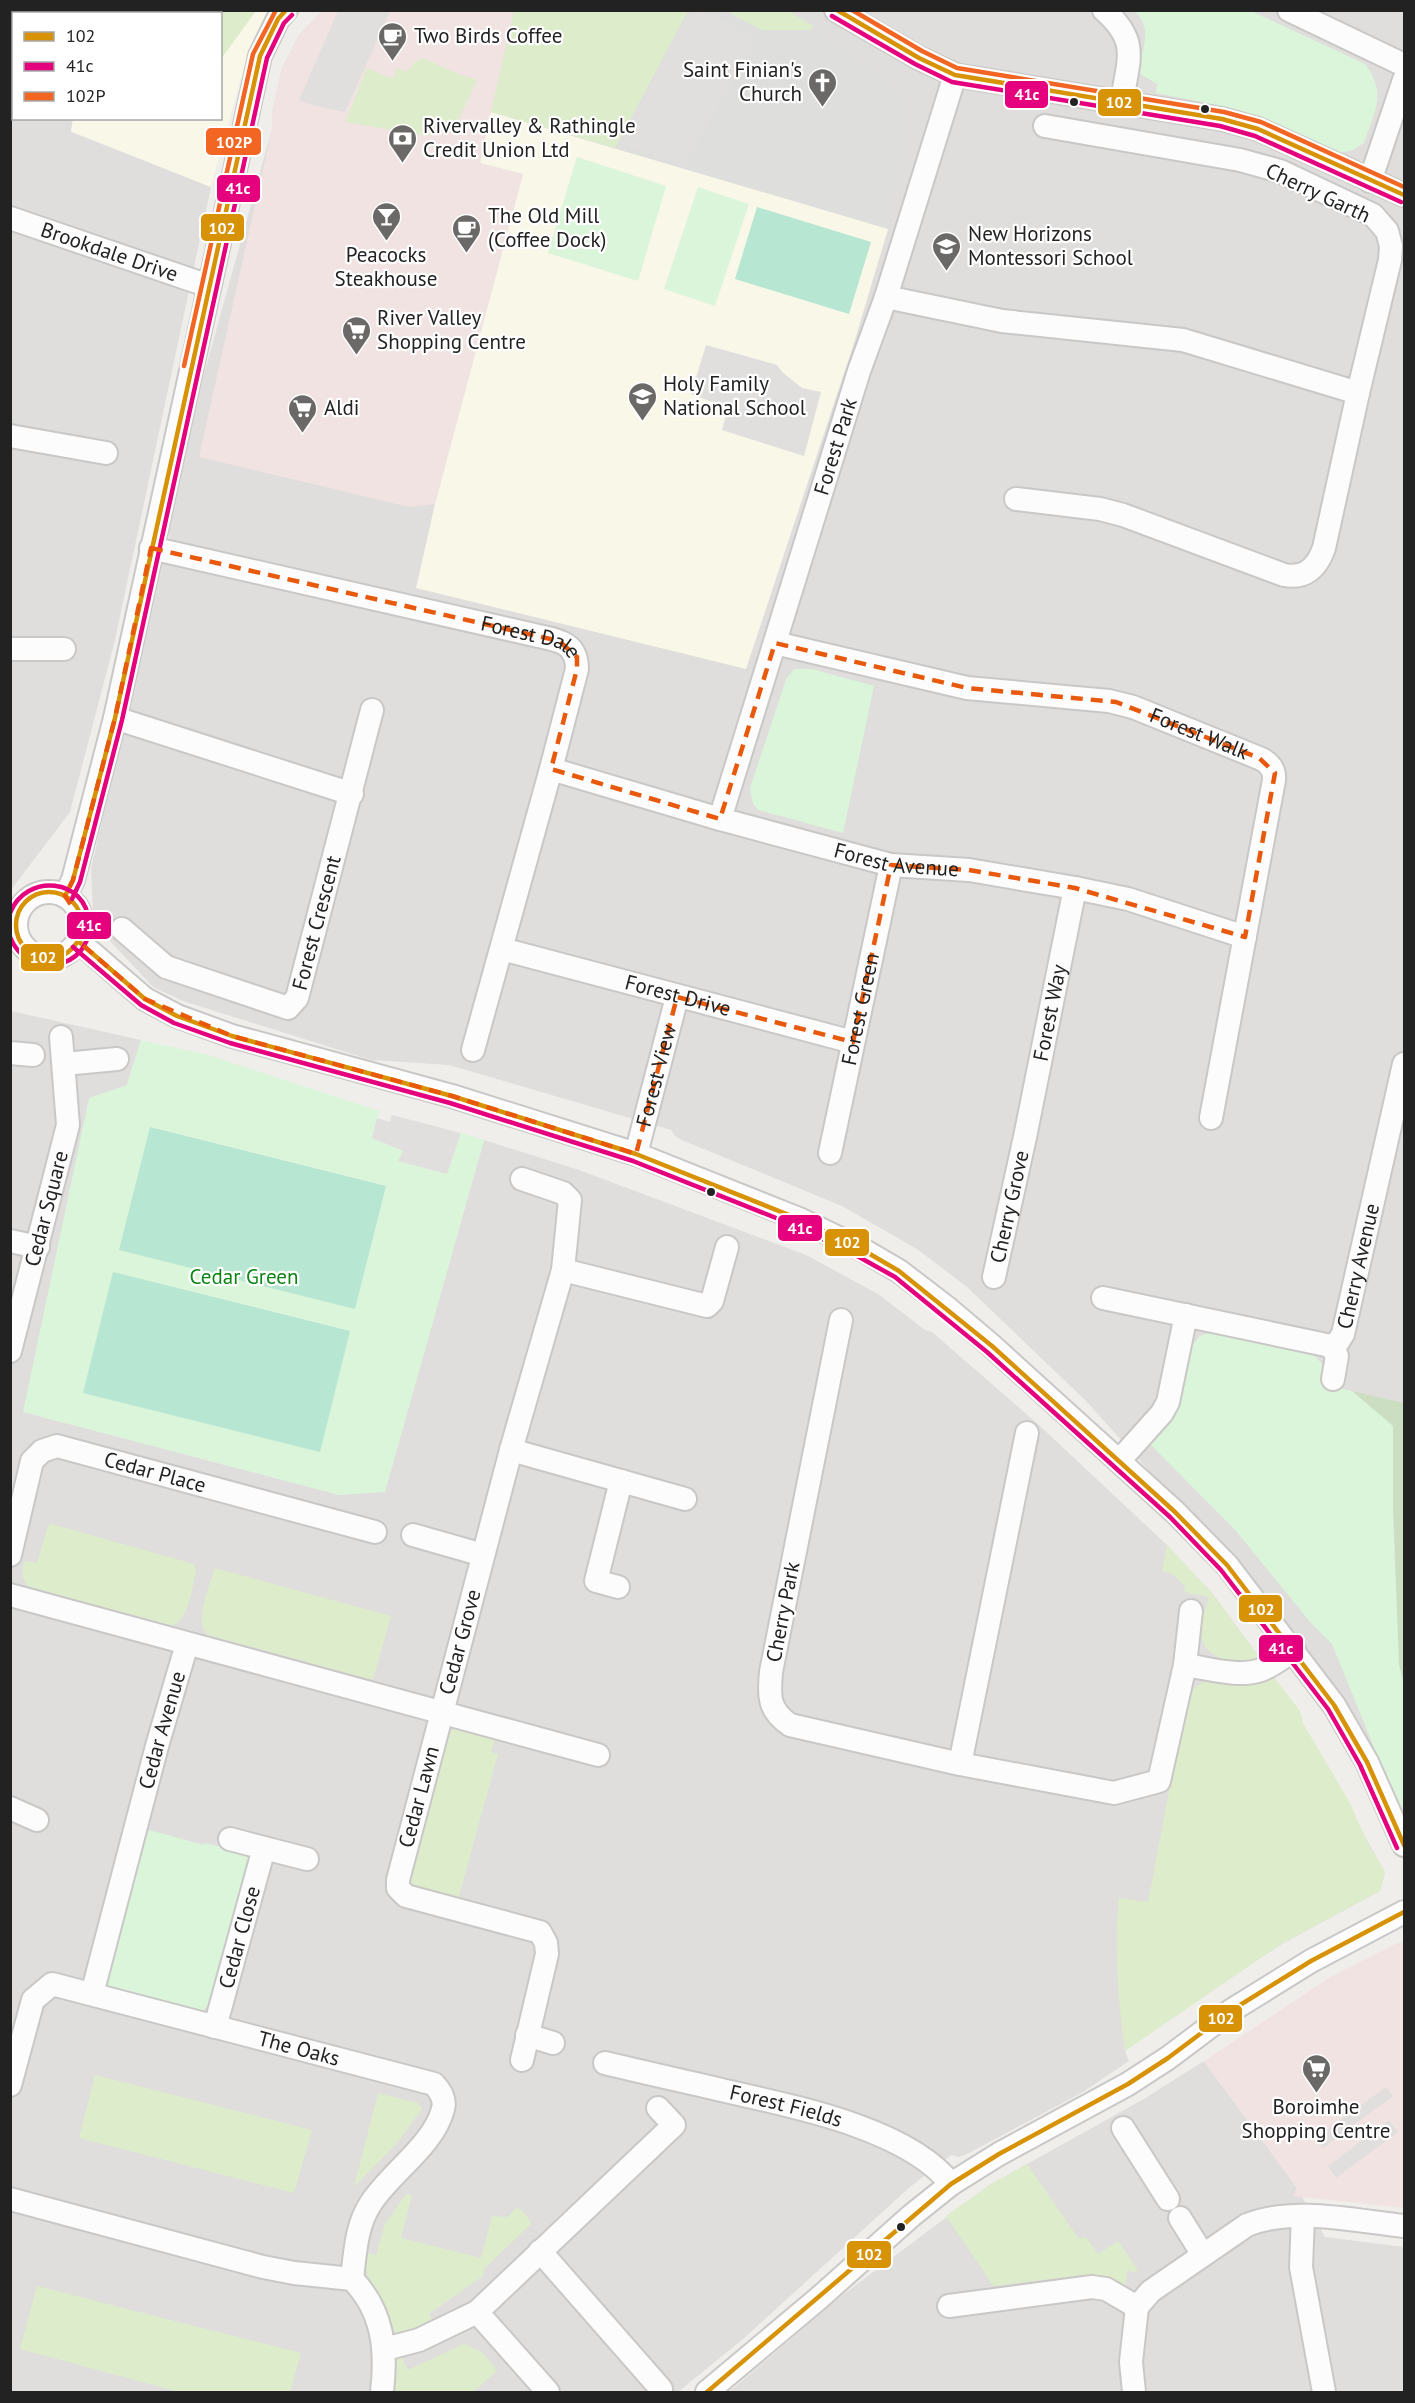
<svg xmlns="http://www.w3.org/2000/svg" width="1415" height="2403" font-family="'PT Sans',sans-serif">
	<style>
		.residential { fill: #dfdedc }
		.commercial { fill: #f1e3e1 }
		.education { fill: #f8f7e8 }
		.religious { fill: #dededc }
		.grass { fill: #ddeccb }
		.forest { fill: #cbdec1 }
		.park { fill: #daf5da }
		.pitch { fill: #b7e6d2 }
		.parking { fill: #e0dfde }
		.lines { fill: none; stroke-linecap: round; stroke-linejoin: round }
		.minor-casing { stroke: #c9c8c7; stroke-width: 26 }
		.minor { stroke: #fdfcfc; stroke-width: 22 }
		.bus-1-casing { stroke: #fff; stroke-width: 9 }
		.bus-2-casing { stroke: #fff; stroke-width: 9 }
		.bus-3-casing { stroke: #fff; stroke-width: 9 }
		.bus-1 { stroke: #d79205; stroke-width: 4.5 }
		.bus-2 { stroke: #e5007d; stroke-width: 4.5 }
		.bus-3 { stroke: #f26522; stroke-width: 4.5 }
		.marked { fill: none; stroke: #e8590c; stroke-width: 4.5; stroke-dasharray: 12 8; stroke-linejoin: round }
		.bus-dot { fill: #222; stroke: #fff; stroke-width: 2 }
		.labels { text-anchor: middle; stroke-width: 4.5; stroke-linejoin: round; paint-order: stroke }
		.poi-label { font-size: 21px; fill: #222; stroke: #fff; text-anchor: start }
		.street-label { font-size: 21px; fill: #222; stroke: #fff }
		.park-label { font-size: 21px; fill: #0c8416; stroke: #fff }
		.line-badge { stroke: #fff; stroke-width: 2 }
		.badge-label { font-size: 16px; text-anchor: middle; font-weight: bold; fill: #fff }
	</style>
	<rect width="100%" height="100%" fill="#f0eeeb"/>
	<path class="residential" d="M322 11H1404V1811L1376 1752 1298 1635 1085 1400 967 1287 917 1249 842 1206 682 1140 675 1136 671 1130 449 1065 371 1060 183 1001 153 987 110 941 93 912 91 869 117 753 133 694 158 567 177 553 167 533 181 457 272 129V112L282 68 299 35Z
		M10 31 14 33V118L73 119 71 132 211 187 115 640 70 812 11 890Z
		M11 1011 141 1040 24 1412 340 1495 385 1491 484 1140 579 1170 806 1255 878 1294 925 1330 932 1332 1040 1426 1167 1545 1213 1594 1274 1677 1385 1872 1380 1891 1282 1944 1223 1983 1125 2051 1129 2061 1083 2092 967 2154 959 2157 951 2155 910 2187 743 2339 678 2392H11Z
		M1204 2061 1297 2188 1325 2237 1404 2247V2392H729L840 2297 988 2186 1142 2100Z"/>
	<path class="commercial" d="M322 11H514L480 163 523 174 435 504 409 507 199 457 272 129V112L282 68 299 35Z
		M1397 1943H1404V2208L1293 2196 1297 2188 1204 2061 1330 1977Z"/>
	<path class="education" d="M10 11H280L265 31 240 81 211 187 71 131 73 119 220 118V14H14L13 33 11 31Z
		M491 112 888 229 855 340 746 669 416 588 435 504 523 174 480 163Z"/>
	<path class="religious" d="M688 11H726L762 30H811L843 48 900 91 906 108 907 136 884 227 615 148Z"/>
	<path class="grass" d="M732 10 788 11 814 26 811 30H761L730 13Z
		M114 11H256L221 59 220 14H118Z
		M514 11V10L688 11 615 148 491 112Z
		M423 58 458 74 477 80 457 123 428 136 345 122 367 68 393 79 398 68 406 72 415 62Z
		M52 1524 194 1564 196 1570C192 1587 190 1617 173 1626L30 1587C20 1579 22 1572 24 1561L37 1563 48 1526Z
		M1167 1545 1213 1594 1258 1656 1254 1660C1234 1663 1204 1660 1201 1634 1200 1622 1206 1608 1209 1597L1184 1592 1185 1586 1171 1573 1162 1571Z
		M215 1568 391 1616 373 1680 208 1635C193 1623 210 1584 215 1568Z
		M1274 1677 1300 1711 1303 1723 1350 1803 1369 1846 1385 1872 1380 1891 1281 1944 1125 2051C1118 2001 1114 1948 1119 1898L1148 1902 1187 1697C1206 1669 1225 1684 1251 1683 1259 1682 1267 1679 1274 1677Z
		M460 1726 496 1736 491 1752 498 1754 458 1900 414 1888 409 1878 448 1733Z
		M95 2075 312 2130 294 2193 79 2138Z
		M378 2093 418 2103 422 2109 397 2143 354 2187Z
		M1027 2164 1079 2239 1086 2237 1098 2254 1118 2241 1138 2270 1133 2273 1130 2270 1126 2272 1127 2276 1125 2289 1084 2278 1083 2275 993 2286C979 2263 961 2239 946 2216L988 2186Z
		M406 2194 412 2195 401 2238 481 2258 492 2216 508 2217 516 2208 520 2209 530 2220 529 2221 531 2224 484 2269 483 2276 429 2314 434 2324 400 2336C381 2323 366 2276 363 2252L376 2255 385 2224Z
		M37 2286 301 2353 290 2392H179L20 2349Z
		M464 2344 483 2353 497 2371 473 2392H391C392 2380 390 2364 401 2356L408 2370Z"/>
	<path class="forest" d="M1352 1391 1404 1403V1684L1399 1665 1393 1511V1427Z"/>
	<path class="park" d="M1134 11H1251L1365 64C1388 95 1374 111 1364 143L1353 150 1340 153 1247 113 1213 104 1156 93 1157 84 1137 72C1142 52 1154 26 1134 11Z
		M577 157 666 186 638 281 548 253Z
		M698 187 749 204 715 306 664 289Z
		M794 669H812L874 686 843 833 758 810 753 804 750 788 786 679Z
		M141 1040 208 1055 379 1111 372 1138 403 1151 399 1161 447 1174 461 1133 484 1140 385 1492 340 1495 23 1412 89 1098 127 1085Z
		M1214 1331 1311 1352 1323 1365 1326 1385 1352 1391 1393 1426V1511L1399 1665 1404 1684V1811L1376 1752 1332 1644 1310 1622 1237 1532 1150 1444 1191 1347 1200 1336Z
		M145 1829 204 1845 205 1843 221 1847 222 1843 246 1850 251 1857 209 2005 200 2013 108 1987 105 1974Z"/>
	<path class="pitch" d="M757 207 871 242 849 314 735 279Z
		M150 1127 386 1186 355 1309 119 1250Z
		M113 1272 350 1331 320 1452 83 1393Z"/>
	<path class="parking" d="M112 10 116 13 40 14 36 11Z
		M691 10 708 11 757 39 684 166 618 143Z
		M338 11H390L345 112 312 105 299 100Z
		M706 345 777 365 782 372 802 388 821 392 804 456 722 430 728 408 691 394Z
		M392 1115 461 1133 447 1174 398 1161 403 1151 372 1138 377 1118 390 1122Z
		M1386 2087 1393 2096 1323 2148 1316 2138Z
		M1389 2120 1398 2132 1336 2178 1328 2166Z"/>
	<g class="lines">
		<defs>
			<g id="minor">
				<path d="M836 10 919 58 955 75 1222 119 1258 129 1404 195"/>
				<path d="M1104 10C1140 42 1128 59 1122 101"/>
				<path d="M1289 10 1404 65"/>
				<path d="M1370 181 1404 80"/>
				<path id="s1" d="M10 218 209 286"/>
				<path d="M886 297 1002 321 1183 340 1358 393"/>
				<path d="M10 436 106 453"/>
				<path d="M1016 499 1100 509 1123 515 1284 575C1305 579 1317 568 1324 548L1358 393 1390 260 1391 246 1387 231 1373 215 1280 171 1240 160 1045 126"/>
				<path id="s2" d="M151 548 534 635C556 640 577 641 577 669L551 769 473 1050"/>
				<path id="s3" d="M775 643 967 688 1109 701 1133 707 1259 758C1269 762 1275 769 1274 780L1211 1118"/>
				<path d="M10 649H64"/>
				<path d="M115 718 352 794"/>
				<path id="s4" d="M551 769 720 819 891 865 969 870 1075 888 1128 899 1245 937"/>
				<path id="s5" d="M720 819 859 371 886 297 955 75"/>
				<circle cx="49" cy="925" r="33"/>
				<path d="M65 896 73 880 115 718 260 56 278 19 286 10"/>
				<path id="s6" d="M122 929 166 967 288 1008 297 998 372 710"/>
				<path d="M78 941 145 999 177 1016 232 1036 452 1096 636 1154 799 1219 863 1250 899 1271 946 1307 992 1346 1175 1512 1227 1565 1334 1705 1367 1762 1404 1845"/>
				<path id="s7" d="M502 949 853 1042"/>
				<path d="M10 1053 33 1055"/>
				<path d="M64 1064 117 1059"/>
				<path id="s8" d="M830 1153 891 865"/>
				<path id="s9" d="M636 1154 677 997"/>
				<path d="M522 1179 563 1193 570 1200 563 1270 511 1450 398 1880V1888L406 1896 540 1932 546 1943 547 1954 522 2060"/>
				<path d="M10 1241 38 1247"/>
				<path d="M563 1270 707 1306 712 1301 727 1247"/>
				<path id="s10" d="M994 1277 1025 1137 1075 888"/>
				<path id="s11" d="M1103 1298 1331 1346 1338 1342 1343 1334 1404 1064"/>
				<path d="M841 1320 771 1672C769 1696 768 1710 790 1725L960 1764 1114 1793 1159 1781 1185 1665 1191 1611"/>
				<path d="M1331 1346 1337 1356 1333 1379"/>
				<path id="s12" d="M10 1351 68 1125 61 1037"/>
				<path d="M511 1450 685 1499"/>
				<path d="M1119 1461 1162 1413 1168 1402 1186 1315"/>
				<path d="M413 1535 483 1555"/>
				<path id="s13" d="M10 1555 32 1461 42 1451 57 1446 375 1532"/>
				<path d="M618 1587 596 1581 621 1481"/>
				<path d="M10 1595 598 1755"/>
				<path d="M1185 1665C1208 1668 1238 1678 1261 1670 1272 1666 1283 1657 1294 1650"/>
				<path d="M960 1764 1027 1433"/>
				<path d="M10 1808 37 1820"/>
				<path d="M264 1848 307 1859"/>
				<path id="s14" d="M92 1994 157 1746 187 1644"/>
				<path id="s15" d="M215 2027 264 1848 230 1839"/>
				<path d="M527 2035 553 2043"/>
				<path id="s16" d="M605 2063C646 2073 688 2082 730 2092 796 2107 908 2129 951 2184"/>
				<path id="s17" d="M10 2085 33 2000 52 1984 434 2084C440 2091 446 2099 443 2109 434 2145 391 2172 371 2203 356 2225 355 2254 352 2279"/>
				<path d="M1123 2128 1168 2199"/>
				<path d="M10 2199 263 2267 294 2273 352 2279C383 2311 387 2349 382 2392"/>
				<path d="M1303 2216 1301 2267 1324 2392"/>
				<path d="M1180 2218 1203 2255"/>
				<path d="M540 2251 661 2389"/>
				<path d="M949 2306 1092 2287 1106 2289 1137 2307"/>
				<path d="M1137 2307 1151 2291 1247 2225C1293 2206 1356 2221 1404 2226"/>
				<path d="M477 2312 548 2392"/>
				<path d="M385 2349 419 2340 477 2312 674 2125 658 2108"/>
				<path d="M707 2392 819 2298 911 2216 951 2184 999 2154 1128 2084 1168 2058 1232 2010 1311 1961 1404 1912"/>
				<path d="M1134 2392 1131 2362 1137 2307"/>
			</g>
		</defs>
		<use href="#minor" class="minor-casing"/>
		<use href="#minor" class="minor"/>
		<defs>
			<path id="bus-1" d="M837 10 919 58 955 75 1222 119 1258 129 1404 195
				M16 925a33 33 0 1 1 66 0a33 33 0 1 1-66 0Z
				M65 896 73 880 115 718 260 56 278 19 286 10
				M78 941 145 999 177 1016 232 1036 452 1096 636 1154 799 1219 863 1250 899 1271 992 1346 1175 1512 1227 1565 1334 1705 1367 1762 1404 1845
				M707 2392 951 2184 999 2154 1128 2084 1168 2058 1232 2010 1311 1961 1404 1912"/>
			<path id="bus-2" d="M832 16 915 64 952 82 1220 126 1255 136 1401 202
				M72 899 80 882 122 720 267 58 284 23 292 15
				M10 913C26 872 87 878 89 923 92 970 27 981 10 937
				M73 947 141 1005 174 1023 230 1043 450 1103 633 1161 796 1226 859 1257 895 1277 987 1352 1170 1517 1221 1570 1328 1709 1360 1765 1397 1848"/>
			<path id="bus-3" d="M852 10 922 51 957 68 1224 112 1261 122 1404 187
				M184 366 253 54 276 10"/>
		</defs>
		<use href="#bus-1" class="bus-1-casing"/>
		<use href="#bus-2" class="bus-2-casing"/>
		<use href="#bus-3" class="bus-3-casing"/>
		<use href="#bus-1" class="bus-1"/>
		<use href="#bus-2" class="bus-2"/>
		<use href="#bus-3" class="bus-3"/>
	</g>
	<path class="marked" d="M151 548 559 641 577 657V669L551 769 720 819 775 643 967 688 1116 702 1259 758 1275 773 1245 937 1075 888 969 870 891 865 853 1042 677 997 636 1154 452 1096 232 1036 145 999 78 941 82 921 65 896 73 880 115 718Z"/>
	<defs>
		<symbol id="cafe-pin" viewBox="-11 -11 22 30"><path d="M0 17L-7.5 6A9.5 9.5 0 1 1 7.5 6Z" fill="#6a6968" stroke="#fff"/><path d="M-5.5-4.5H6V0H3Q3 3.5 0 3.5H-2.5Q-5.5 3.5-5.5 0ZM3-3.2v2h1.7v-2ZM-6 4.5H4V6H-6Z" fill="#fff"/></symbol>
		<symbol id="church-pin" viewBox="-11 -11 22 30"><path d="M0 17L-7.5 6A9.5 9.5 0 1 1 7.5 6Z" fill="#6a6968" stroke="#fff"/><path d="M-1.2-6h2.4v3.5h3.3v2.4h-3.3V6h-2.4V-.1h-3.3v-2.4h3.3Z" fill="#fff"/></symbol>
		<symbol id="bank-pin" viewBox="-11 -11 22 30"><path d="M0 17L-7.5 6A9.5 9.5 0 1 1 7.5 6Z" fill="#6a6968" stroke="#fff"/><path d="M-6-4H6V4H-6ZM0-2.3a2.3 2.3 0 1 0 0 4.6a2.3 2.3 0 1 0 0-4.6Z" fill="#fff"/></symbol>
		<symbol id="bar-pin" viewBox="-11 -11 22 30"><path d="M0 17L-7.5 6A9.5 9.5 0 1 1 7.5 6Z" fill="#6a6968" stroke="#fff"/><path d="M-6-5H6L.8 .8V4.5H3.5V6h-7V4.5H-.8V.8Z" fill="#fff"/></symbol>
		<symbol id="school-pin" viewBox="-11 -11 22 30"><path d="M0 17L-7.5 6A9.5 9.5 0 1 1 7.5 6Z" fill="#6a6968" stroke="#fff"/><path d="M0-5L7-2L0 1L-7-2ZM-4 1L0 2.5L4 1V4Q0 6-4 4Z" fill="#fff"/></symbol>
		<symbol id="supermarket-pin" viewBox="-11 -11 22 30"><path d="M0 17L-7.5 6A9.5 9.5 0 1 1 7.5 6Z" fill="#6a6968" stroke="#fff"/><path d="M-6-5.5h2.5l.6 2H6L4.5 2H-2.5L-4.4-4H-6ZM-1.5 3.2a1.3 1.3 0 1 0 .1 0ZM3 3.2a1.3 1.3 0 1 0 .1 0Z" fill="#fff"/></symbol>
	</defs>
	<g fill-rule="evenodd">
		<use href="#cafe-pin" x="376" y="20" width="33" height="45"/>
		<use href="#church-pin" x="806" y="66" width="33" height="45"/>
		<use href="#bank-pin" x="386" y="122" width="33" height="45"/>
		<use href="#bar-pin" x="370" y="200" width="33" height="45"/>
		<use href="#cafe-pin" x="450" y="212" width="33" height="45"/>
		<use href="#school-pin" x="930" y="230" width="33" height="45"/>
		<use href="#supermarket-pin" x="340" y="314" width="33" height="45"/>
		<use href="#school-pin" x="626" y="380" width="33" height="45"/>
		<use href="#supermarket-pin" x="286" y="392" width="33" height="45"/>
		<use href="#supermarket-pin" x="1300" y="2052" width="33" height="45"/>
	</g>
	<g class="bus-dot">
		<circle cx="1074" cy="102" r="5"/>
		<circle cx="1205" cy="109" r="5"/>
		<circle cx="711" cy="1192" r="5"/>
		<circle cx="901" cy="2227" r="5"/>
	</g>
	<g class="labels">
		<g class="poi-label">
			<text x="414" y="43">Two Birds Coffee</text>
			<text x="802" y="77" text-anchor="end">Saint Finian's<tspan x="802" dy="24">Church</tspan></text>
			<text x="423" y="133">Rivervalley &amp; Rathingle<tspan x="423" dy="24">Credit Union Ltd</tspan></text>
			<text x="488" y="223">The Old Mill<tspan x="488" dy="24">(Coffee Dock)</tspan></text>
			<text x="968" y="241">New Horizons<tspan x="968" dy="24">Montessori School</tspan></text>
			<text x="386" y="262" text-anchor="middle">Peacocks<tspan x="386" dy="24">Steakhouse</tspan></text>
			<text x="377" y="325">River Valley<tspan x="377" dy="24">Shopping Centre</tspan></text>
			<text x="663" y="391">Holy Family<tspan x="663" dy="24">National School</tspan></text>
			<text x="324" y="415">Aldi</text>
			<text x="1316" y="2114" text-anchor="middle">Boroimhe<tspan x="1316" dy="24">Shopping Centre</tspan></text>
		</g>
		<g class="street-label">
			<text transform="translate(1318 193) rotate(25)" y="7">Cherry Garth</text>
			<text dy="7" stroke="none"><textPath href="#s1" startOffset="105">Brookdale Drive</textPath></text>
			<text dy="7" stroke="none"><textPath href="#s5" startOffset="390">Forest Park</textPath></text>
			<text dy="7" stroke="none"><textPath href="#s2" startOffset="390">Forest Dale</textPath></text>
			<text dy="7" stroke="none"><textPath href="#s3" startOffset="436">Forest Walk</textPath></text>
			<text dy="7" stroke="none"><textPath href="#s4" startOffset="358">Forest Avenue</textPath></text>
			<text dy="7" stroke="none"><textPath href="#s6" startOffset="278">Forest Crescent</textPath></text>
			<text dy="7" stroke="none"><textPath href="#s7" startOffset="182">Forest Drive</textPath></text>
			<text dy="7" stroke="none"><textPath href="#s8" startOffset="147">Forest Green</textPath></text>
			<text dy="7" stroke="none"><textPath href="#s10" startOffset="270">Forest Way</textPath></text>
			<text dy="7" stroke="none"><textPath href="#s9" startOffset="81">Forest View</textPath></text>
			<text dy="7" stroke="none"><textPath href="#s10" startOffset="72">Cherry Grove</textPath></text>
			<text dy="7" stroke="none"><textPath href="#s12" startOffset="147">Cedar Square</textPath></text>
			<text dy="7" stroke="none"><textPath href="#s11" startOffset="320">Cherry Avenue</textPath></text>
			<text dy="7" stroke="none"><textPath href="#s13" startOffset="228">Cedar Place</textPath></text>
			<text transform="translate(783 1612) rotate(-79)" y="7">Cherry Park</text>
			<text transform="translate(460 1642) rotate(-75)" y="7">Cedar Grove</text>
			<text dy="7" stroke="none"><textPath href="#s14" startOffset="273">Cedar Avenue</textPath></text>
			<text transform="translate(419 1797) rotate(-75)" y="7">Cedar Lawn</text>
			<text dy="7" stroke="none"><textPath href="#s15" startOffset="93">Cedar Close</textPath></text>
			<text dy="7" stroke="none"><textPath href="#s17" startOffset="368">The Oaks</textPath></text>
			<text dy="7" stroke="none"><textPath href="#s16" startOffset="186">Forest Fields</textPath></text>
		</g>
		<g class="park-label">
			<text x="244" y="1284">Cedar Green</text>
		</g>
	</g>
	<g class="line-badge">
		<rect x="1004" y="80" width="45" height="29" rx="6" fill="#e5007d"/>
		<rect x="1097" y="88" width="45" height="29" rx="6" fill="#d79205"/>
		<rect x="205" y="127" width="57" height="29" rx="6" fill="#f26522"/>
		<rect x="216" y="174" width="45" height="29" rx="6" fill="#e5007d"/>
		<rect x="200" y="213" width="45" height="29" rx="6" fill="#d79205"/>
		<rect x="66" y="911" width="46" height="29" rx="6" fill="#e5007d"/>
		<rect x="20" y="943" width="45" height="29" rx="6" fill="#d79205"/>
		<rect x="777" y="1214" width="46" height="28" rx="6" fill="#e5007d"/>
		<rect x="824" y="1228" width="46" height="29" rx="6" fill="#d79205"/>
		<rect x="1238" y="1594" width="45" height="29" rx="6" fill="#d79205"/>
		<rect x="1258" y="1634" width="46" height="29" rx="6" fill="#e5007d"/>
		<rect x="1198" y="2004" width="45" height="29" rx="6" fill="#d79205"/>
		<rect x="846" y="2240" width="46" height="29" rx="6" fill="#d79205"/>
	</g>
	<g class="badge-label">
		<text x="1027" y="100">41c</text>
		<text x="1119" y="108">102</text>
		<text x="234" y="148">102P</text>
		<text x="238" y="194">41c</text>
		<text x="222" y="234">102</text>
		<text x="89" y="931">41c</text>
		<text x="43" y="963">102</text>
		<text x="800" y="1234">41c</text>
		<text x="847" y="1248">102</text>
		<text x="1261" y="1615">102</text>
		<text x="1281" y="1654">41c</text>
		<text x="1221" y="2024">102</text>
		<text x="869" y="2260">102</text>
	</g>
	<rect width="1415" height="2403" fill="none" stroke="#222222" stroke-width="24"/>
	<rect x="12" y="12" width="210" height="108" fill="#ffffff" stroke="#a7a7a7" stroke-width="1.5"/>
	<rect x="24" y="32" width="30" height="9" fill="#d79205" stroke="#a7a7a7" stroke-width="1.5"/>
	<text x="66" y="42" font-size="18" fill="#222222">102</text>
	<rect x="24" y="62" width="30" height="9" fill="#e5007d" stroke="#a7a7a7" stroke-width="1.5"/>
	<text x="66" y="72" font-size="18" fill="#222222">41c</text>
	<rect x="24" y="92" width="30" height="9" fill="#f26522" stroke="#a7a7a7" stroke-width="1.5"/>
	<text x="66" y="102" font-size="18" fill="#222222">102P</text>
</svg>
